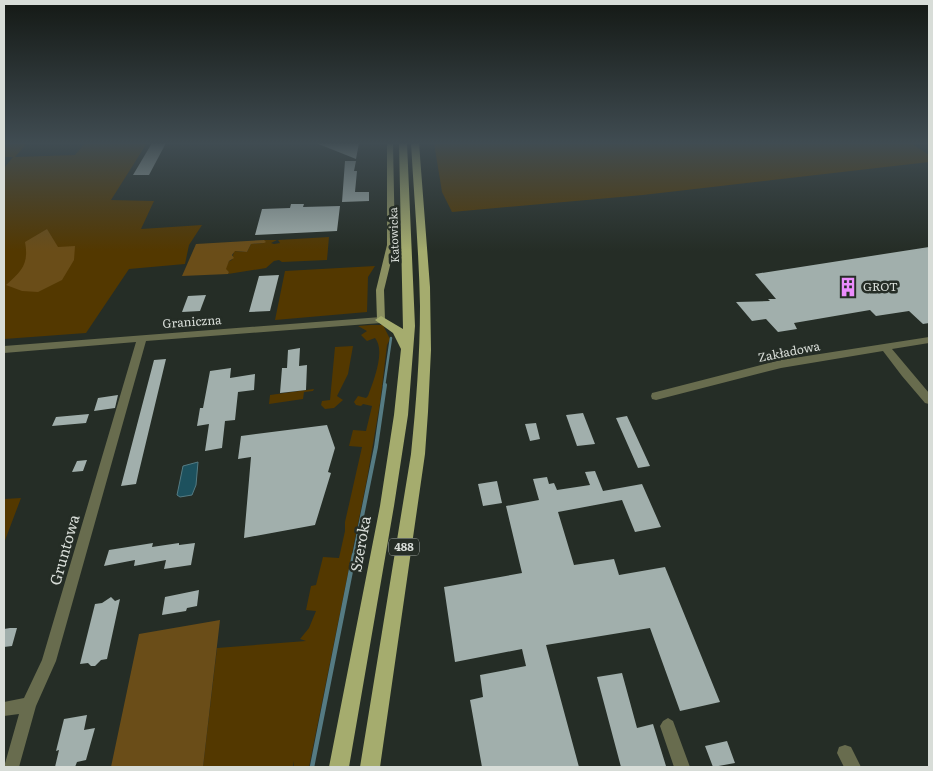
<svg xmlns="http://www.w3.org/2000/svg" width="933" height="771" font-family="Literata,serif">
	<style>
		.green { fill: #533800 }
		.forest { fill: #6a4d18 }
		.water { fill: #1d515e; stroke: #557b83 }
		.lines { fill: none; stroke-linecap: round; stroke-linejoin: round }
		.stream-far2 { stroke: #557b83; stroke-width: 2.5 }
		.stream-far1 { stroke: #557b83; stroke-width: 4 }
		.stream { stroke: #557b83; stroke-width: 4.5 }
		.building { fill: #a1afac }
		.street { fill: #686c4e; fill-rule: evenodd }
		.secondary { fill: #8b9061; fill-rule: evenodd }
		.primary { fill: #a5ac6e; fill-rule: evenodd }
		.labels { text-anchor: middle; stroke-width: 5; stroke-linejoin: round; paint-order: stroke }
		.far-street-label { font-size: 11px; fill: #d8ddd8; stroke: #252d26 }
		.shield { fill: #252d26; stroke: #a2a8a3; stroke-width: 1 }
		.shield-label { font-size: 11px; font-weight: bold; fill: #d8ddd8 }
		.poi-label { font-size: 12px; fill: #d8ddd8; stroke: #252d26; text-anchor: start }
		.street-label { font-size: 12px; fill: #d8ddd8; stroke: #252d26 }
		.near-street-label { font-size: 15px; fill: #d8ddd8; stroke: #252d26 }
	</style>
	<rect width="100%" height="100%" fill="#252d26"/>
	<path class="green" d="M4 143H27L15 157 75 155 85 143H147L111 200 154 201 141 229 202 225 189 245 185 264 129 269 86 333 4 339V168L13 157H4Z
		M434 143H911L929 155V162L643 195 452 212 442 192Z
		M329 237 327 260 282 262 279 260 274 261 266 268 228 274 229 272 225 269 229 261 232 260 234 251 247 252 251 244 264 243V240H277L271 243 274 244 280 243 278 240Z
		M375 266 368 277 367 312 275 320 285 271Z
		M371 325H383L390 339 387 345 380 403 367 479 309 767H294V761L293 767H203L217 648 306 641 300 639 309 628 316 611 306 610 311 586 316 585 323 557 339 558 345 531V522L362 447 349 446 353 430 366 431 372 406 363 404 361 406 356 405 354 402 358 396 366 398 368 396C373 382 386 351 375 338L367 341 361 335 367 331 358 326Z
		M353 346 348 374 337 396 343 400 334 408 325 409 321 405 322 401 330 400 335 347Z
		M314 389 313 391 304 392 303 399 269 404 270 395Z
		M21 498 4 543V499Z"/>
	<path class="forest" d="M47 229 58 247 75 246 74 260 62 280 38 292 22 291 6 285C22 271 29 264 25 242Z
		M264 240 266 242 264 243 251 244 247 252 235 251 232 255 234 258 229 261 226 269 229 272 228 274 182 276 196 244Z
		M220 620 203 767H111L139 634Z"/>
	<path class="water" d="M198 462 196 485 192 495 180 497 177 495 183 466Z"/>
	<g class="lines">
		<path class="stream-far2" d="M384 386 391 338"/>
		<path class="stream-far1" d="M354 556 376 447 385 385"/>
		<path class="stream" d="M312 767 354 555"/>
	</g>
	<path class="building" d="M152 143H166L149 175H133Z
		M316 143H359L356 159Z
		M345 161H356L354 171H357L355 192H369V201L342 202Z
		M291 204H304L303 207 340 206 337 231 255 235 262 209 290 208Z
		M929 247V323L923 324 909 311 876 316 870 310 794 323 797 329 778 332 766 319 752 321 736 302 770 301 768 299H776L755 274Z
		M279 275 270 311 249 312 259 276Z
		M206 295 200 311 182 312 188 296Z
		M300 348 299 366 307 365 306 390 280 393 282 368H287L288 350Z
		M166 359 136 484 121 486 154 360Z
		M231 368 230 378 255 374 254 390 238 392 235 420 225 421 222 448 205 451 209 424 197 426 200 408H203L210 371Z
		M118 395 115 408 94 411 98 398Z
		M583 413 595 444 577 446 566 415Z
		M89 414 86 423 52 426 56 417Z
		M627 416 650 466 638 468 616 418Z
		M536 423 540 439 530 441 525 424Z
		M327 425 335 448 328 472 331 473 315 525 244 538 251 457 238 459 241 436Z
		M87 460 83 471 72 472 77 461Z
		M595 471 603 491 642 484 661 527 635 532 622 500 558 512 574 565 614 559 619 575 665 567 720 702 680 711 650 628 546 645 579 767H482L470 700 483 697 480 675 526 666 522 649 455 662 444 587 522 573 506 506 539 500 533 479 547 477 549 484 554 483 557 490 590 485 585 472Z
		M497 481 502 503 483 506 478 484Z
		M153 543 152 547 179 543V545L195 543 191 565 164 569 166 560 134 566 135 560 104 566 109 550Z
		M199 590 197 606 187 608 186 611 162 615 165 597Z
		M111 597 115 601 120 599 107 659 101 660 95 666H91L88 663 80 664 95 604 102 603Z
		M10 628H17L12 646 4 647V629Z
		M622 673 637 728 653 724 666 766 621 767 597 677Z
		M87 715 84 730 95 728 86 760 77 762 75 767H55L59 750 56 751 64 719Z
		M727 741 735 763 713 767 705 746Z"/>
	<g class="lines">
		<path class="street" d="M381 317 385 320 381 323 146 341 56 661 36 706 19 767H4L19 714 4 716V702L24 698 42 660 136 342 4 353V346Z
			M929 337V343L892 349 929 393V404L925 403 902 376 883 351 781 368 656 400 652 399 651 396 652 393 656 392 781 360Z
			M668 718 673 721 690 767H674L660 726 663 721Z
			M845 745 851 747 861 767H844L837 753 839 747Z"/>
		<path class="secondary" d="M387 143H393L395 245 384 290 385 320 381 323 377 320 376 290 387 245Z"/>
		<path class="primary" d="M399 143H407L415 326 408 415 394 506 349 767H329L380 506 394 415 401 349 393 333 375 320 381 316 403 329Z
			M411 143H419L430 287 431 350 428 412 425 454 380 767H360L411 454C416 405 420 356 420 306 419 252 414 197 411 143Z"/>
	</g>
	<linearGradient id="sky" x2="0" y2="1"><stop stop-color="#141915"/><stop offset="0.57" stop-color="#404c52"/><stop offset="1" stop-color="#404c52" stop-opacity="0"/></linearGradient>
	<rect width="933" height="251" fill="url(#sky)"/>
	<defs>
		<symbol id="building-bare" viewBox="-9 -9 18 18"><path d="M-4-6H4V6H1V3H-1V6H-4ZM-2.5-4.3h1.7v1.8h-1.7ZM.8-4.3h1.7v1.8H.8ZM-2.5-1h1.7V.8h-1.7ZM.8-1h1.7V.8H.8Z" fill="#eb8dfc" stroke="#252d26" stroke-width="2.5" paint-order="stroke"/></symbol>
	</defs>
	<g fill-rule="evenodd">
		<use href="#building-bare" x="834" y="273" width="28" height="28"/>
	</g>
	<g class="labels">
		<g class="far-street-label">
			<text transform="translate(394 235) rotate(-92)" y="4">Katowicka</text>
		</g>
		<rect class="shield" x="389" y="538.5" width="30" height="17" rx="4"/>
		<g class="shield-label">
			<text x="404" y="551">488</text>
		</g>
		<g class="poi-label">
			<text x="863" y="291">GROT</text>
		</g>
		<g class="street-label">
			<text transform="translate(192 322) rotate(-4)" y="4">Graniczna</text>
			<text transform="translate(789 352) rotate(-11)" y="4">Zakładowa</text>
		</g>
		<g class="near-street-label">
			<text transform="translate(361 544) rotate(-80)" y="5">Szeroka</text>
			<text transform="translate(65 550) rotate(-74)" y="5">Gruntowa</text>
		</g>
	</g>
	<rect width="933" height="771" fill="none" stroke="#d8ddd8" stroke-width="10"/>
</svg>
